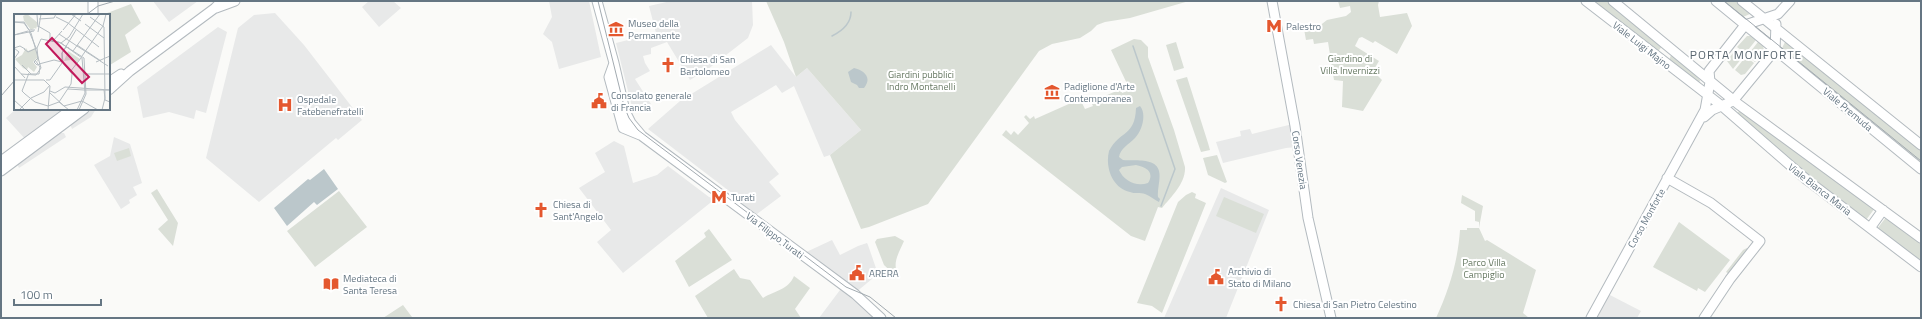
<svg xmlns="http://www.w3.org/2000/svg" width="1922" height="319" font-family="'Titillium Web',sans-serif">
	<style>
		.built { fill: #e8e9e9 }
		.green { fill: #dadfd7 }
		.water { fill: #bbc7cb; fill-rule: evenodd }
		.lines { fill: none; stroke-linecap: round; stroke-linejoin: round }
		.stream { stroke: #bbc7cb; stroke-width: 1.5 }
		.secondary-casing { stroke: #b3babf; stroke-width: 11 }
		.secondary { stroke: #fff; stroke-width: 9 }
		.tram { stroke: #a2aab0; stroke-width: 1 }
		.labels { text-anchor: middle; stroke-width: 4; stroke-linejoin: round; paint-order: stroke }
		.poi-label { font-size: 10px; fill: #657683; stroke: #fff; text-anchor: start }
		.street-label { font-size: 10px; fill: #657683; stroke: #fff }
		.park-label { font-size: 10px; fill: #687a64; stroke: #fff }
		.quarter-label { font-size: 12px; letter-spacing: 1px; fill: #57646e; stroke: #fff }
		.inset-road { fill: none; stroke: #b5bdc2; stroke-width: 1 }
		.view { fill: #c2185b; fill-opacity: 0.15; stroke: #c2185b; stroke-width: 2 }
		.inset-edge { fill: none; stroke: #657683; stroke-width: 2 }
	</style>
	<rect width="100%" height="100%" fill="#fafaf8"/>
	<path class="built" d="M153 1H198L169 22Z
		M369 1H393L401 8 379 27 362 7Z
		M549 1H589L601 57 559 69 552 42 543 34 552 17Z
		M671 1H752L753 25 748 38 708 69 690 80 667 42 651 48V54L643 56 645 63 650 71 635 79 651 104 643 110 632 107 616 43 656 33 649 6Z
		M275 13 304 45 362 120 338 140 336 138 259 202 206 158 238 28 254 15Z
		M218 27 227 32 206 113 196 110 194 119 169 112 143 118 137 87Z
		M771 45 796 77 807 68 861 130 830 155 824 157 794 86 782 93 776 85 731 112 735 120 779 174 769 182 781 196 753 217 730 201 733 194 648 129 680 101Z
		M16 109H70L26 140 6 118Z
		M92 109H96L91 117 72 129 70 124Z
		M1293 124 1297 147 1286 148 1223 163 1216 142 1241 136 1240 131 1250 129 1252 134Z
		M59 133H64L66 137 19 168 17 164Z
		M114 137 130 144 142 183 133 187 137 195 129 200 130 203 121 209 94 165 110 156Z
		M614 141 624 146 633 183 657 175 668 166 709 197 715 199 623 273 597 242 611 230 579 188 605 172 595 153Z
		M1221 188 1269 210 1226 318H1164Z
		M832 240 840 255 858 246 867 243 868 245 878 274 855 293 802 254Z
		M843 286 872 312 874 318H819Z
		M1606 293 1641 311 1637 318H1597L1593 316Z"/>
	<path class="green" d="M766 1H1189L1130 18 1105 22 1097 25 1091 31 1080 38 1052 44 1039 51 928 204 869 227 861 229 830 155 861 130 807 68 796 77 784 42Z
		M1338 1H1379L1378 5 1380 17 1407 13 1412 26 1397 54 1375 41 1373 43 1362 37 1359 38 1355 46 1379 61 1373 71 1382 80 1363 111 1342 107 1343 81 1334 80 1328 42 1314 44 1313 39 1306 40 1304 29 1318 27 1327 20 1346 16 1351 12 1350 6 1340 8Z
		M1592 1H1607L1663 45 1656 54Z
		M1721 1H1737L1752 13 1741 18Z
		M131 4 141 23 125 35 131 52 110 65 109 15H102Z
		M1747 36H1751L1756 40 1748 50 1742 51 1737 47Z
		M1134 39 1141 40 1148 47V57L1174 130 1185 167C1186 183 1171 197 1162 208L1158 207 1145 241 1131 236 1002 135 1006 130 1011 135 1014 131 1018 135 1029 123 1024 117 1026 115 1030 119 1034 116 1035 119 1080 99 1085 109 1093 106 1091 102 1121 89 1122 93 1130 90 1111 50Z
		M1786 40 1921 150V165L1781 50Z
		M1176 42 1184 68 1174 71 1166 45Z
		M1758 42 1763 46 1764 50 1755 62 1750 58V52Z
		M1736 49 1741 53 1742 58 1733 69 1727 61Z
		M1672 53 1700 80 1699 83 1669 60Z
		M1749 59 1754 63 1745 74 1741 75 1735 70 1743 60Z
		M1187 77 1208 143 1210 150 1201 152 1176 80Z
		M1739 111 1769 130 1875 208 1866 220 1800 170 1737 114Z
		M129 148 131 156 117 161 114 153Z
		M1217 155 1227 182 1225 183 1208 175 1203 158Z
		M157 189 178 223 173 246 158 229 168 220 151 193Z
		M339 191 367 227 315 267 287 231Z
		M1192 192 1196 194 1195 198 1206 203 1162 313 1152 306 1137 303 1178 202 1186 195Z
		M1462 195 1483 206 1479 228 1485 241 1487 240 1536 270 1523 313 1529 318H1436C1449 290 1458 261 1460 230H1467V228H1479V222L1475 221V211L1461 203Z
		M1224 197 1264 214 1256 233 1216 216Z
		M1887 216 1921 241V262L1877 229Z
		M1679 222 1730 260 1705 292 1698 288 1697 291 1653 267Z
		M709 229 732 260 689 287 675 261 706 237 704 233Z
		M895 236 904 241C899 253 891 264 899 276L898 278 884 265 875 242 877 239Z
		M1747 248 1748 249 1729 274 1726 272 1743 250Z
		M734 269 740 278 750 280 763 298C776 290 788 290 794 276L810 288 795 309 801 318H708L695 296Z
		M403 305 412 317 383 318Z"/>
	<path class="water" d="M854 68C863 70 873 77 864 88H859L857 85 851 82 848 72Z
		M1140 106C1147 114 1142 131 1135 138 1129 144 1120 149 1119 157L1123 160C1133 161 1156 157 1159 171 1161 179 1157 189 1158 197L1160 199 1159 202C1155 200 1150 196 1145 194 1141 192 1134 194 1130 192 1112 188 1105 167 1109 151 1120 130 1135 137 1136 108ZM1136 165C1146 167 1155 172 1148 183 1136 187 1124 181 1119 170L1122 167Z
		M324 169 338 189 317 205 314 202 287 226 274 208 308 179 310 180Z"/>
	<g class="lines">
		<path class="stream" d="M832 36C842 31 851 24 851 12
			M1133 46 1175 169 1161 206"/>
		<defs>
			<path id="secondary" d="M597 1 614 63 625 111 631 123 642 136 855 294 881 318
				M1272 1 1295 126 1308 218 1331 318
				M1586 1 1722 106 1807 180 1921 267
				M1613 1 1738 104 1921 238
				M1716 1 1921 169
				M1742 1 1921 145
				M216 8 235 1
				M93 15V1
				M614 63 609 77 623 128 640 135
				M109 82 121 74
				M109 90 130 71 215 8 222 1
				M1704 117 1712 110 1733 101 1775 50 1776 24
				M1 161 72 109
				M1 171 84 109
				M1667 178 1711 203 1760 241 1730 279 1704 318
				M1870 228 1883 210
				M1591 318 1705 110 1710 82 1709 71 1745 25 1778 14 1790 1"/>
		</defs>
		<use href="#secondary" class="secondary-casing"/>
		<use href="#secondary" class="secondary"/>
		<path class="tram" d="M598 1 624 106 629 118 638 130 846 287 870 297 896 318
			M1724 1 1921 161
			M86 15 98 6 115 1
			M1 96 15 80"/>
	</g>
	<defs>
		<symbol id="metro-bare" viewBox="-9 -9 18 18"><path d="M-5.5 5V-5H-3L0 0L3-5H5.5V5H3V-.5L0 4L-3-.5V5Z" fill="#e4572e" stroke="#fff" stroke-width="2.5" paint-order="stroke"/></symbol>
		<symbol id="museum-bare" viewBox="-9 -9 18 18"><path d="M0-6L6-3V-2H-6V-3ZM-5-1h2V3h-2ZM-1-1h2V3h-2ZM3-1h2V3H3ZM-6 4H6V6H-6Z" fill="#e4572e" stroke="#fff" stroke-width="2.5" paint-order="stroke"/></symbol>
		<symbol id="church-bare" viewBox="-9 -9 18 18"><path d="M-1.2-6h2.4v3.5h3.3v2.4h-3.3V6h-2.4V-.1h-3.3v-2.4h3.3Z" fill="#e4572e" stroke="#fff" stroke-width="2.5" paint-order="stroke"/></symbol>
		<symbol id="civic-bare" viewBox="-9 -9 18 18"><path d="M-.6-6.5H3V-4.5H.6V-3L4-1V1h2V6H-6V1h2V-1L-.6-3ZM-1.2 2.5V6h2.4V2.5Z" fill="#e4572e" stroke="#fff" stroke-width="2.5" paint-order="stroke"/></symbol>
		<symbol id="hospital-bare" viewBox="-9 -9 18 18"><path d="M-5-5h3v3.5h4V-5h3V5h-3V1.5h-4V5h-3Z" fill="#e4572e" stroke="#fff" stroke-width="2.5" paint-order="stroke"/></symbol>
		<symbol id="library-bare" viewBox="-9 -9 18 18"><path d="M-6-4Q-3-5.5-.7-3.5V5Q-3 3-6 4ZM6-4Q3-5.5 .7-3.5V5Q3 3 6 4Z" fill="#e4572e" stroke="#fff" stroke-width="2.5" paint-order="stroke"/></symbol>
	</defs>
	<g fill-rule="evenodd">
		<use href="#metro-bare" x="1263" y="15" width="22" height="22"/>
		<use href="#museum-bare" x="605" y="18" width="22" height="22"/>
		<use href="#church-bare" x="657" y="54" width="22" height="22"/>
		<use href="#museum-bare" x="1041" y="81" width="22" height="22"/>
		<use href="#civic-bare" x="588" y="90" width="22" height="22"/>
		<use href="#hospital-bare" x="274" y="94" width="22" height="22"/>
		<use href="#metro-bare" x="708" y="186" width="22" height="22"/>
		<use href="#church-bare" x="530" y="199" width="22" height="22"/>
		<use href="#civic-bare" x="846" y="262" width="22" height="22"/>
		<use href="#civic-bare" x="1205" y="266" width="22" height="22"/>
		<use href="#library-bare" x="320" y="273" width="22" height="22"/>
		<use href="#church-bare" x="1270" y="293" width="22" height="22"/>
	</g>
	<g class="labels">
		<g class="poi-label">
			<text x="628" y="27">Museo della<tspan x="628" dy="12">Permanente</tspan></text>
			<text x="1286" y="30">Palestro</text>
			<text x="680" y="63">Chiesa di San<tspan x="680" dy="12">Bartolomeo</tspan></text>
			<text x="1064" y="90">Padiglione d'Arte<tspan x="1064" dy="12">Contemporanea</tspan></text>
			<text x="611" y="99">Consolato generale<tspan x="611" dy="12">di Francia</tspan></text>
			<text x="297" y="103">Ospedale<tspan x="297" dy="12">Fatebenefratelli</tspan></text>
			<text x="731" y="201">Turati</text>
			<text x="553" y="208">Chiesa di<tspan x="553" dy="12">Sant'Angelo</tspan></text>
			<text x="1228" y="275">Archivio di<tspan x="1228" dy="12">Stato di Milano</tspan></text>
			<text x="869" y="277">ARERA</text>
			<text x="343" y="282">Mediateca di<tspan x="343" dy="12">Santa Teresa</tspan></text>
			<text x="1293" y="308">Chiesa di San Pietro Celestino</text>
		</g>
		<g class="street-label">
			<text transform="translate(1642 45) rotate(38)" y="4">Viale Luigi Majno</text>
			<text transform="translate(1848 109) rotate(40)" y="4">Viale Premuda</text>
			<text transform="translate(1300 160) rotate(82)" y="4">Corso Venezia</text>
			<text transform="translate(1820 189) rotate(38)" y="4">Viale Bianca Maria</text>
			<text transform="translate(1646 218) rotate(-61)" y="4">Corso Monforte</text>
			<text transform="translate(775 235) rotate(37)" y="4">Via Filippo Turati</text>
		</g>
		<g class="park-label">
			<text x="1350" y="62">Giardino di<tspan x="1350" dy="12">Villa Invernizzi</tspan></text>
			<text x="921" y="78">Giardini pubblici<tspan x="921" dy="12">Indro Montanelli</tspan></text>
			<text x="1484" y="266">Parco Villa<tspan x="1484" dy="12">Campiglio</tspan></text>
		</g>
		<g class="quarter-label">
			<text x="1746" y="59">PORTA MONFORTE</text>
		</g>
	</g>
	<g transform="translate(14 14)">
		<rect width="96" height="96" fill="#fafaf8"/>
		<path d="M13 0 24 9 22 15 21 14 17 16 10 7 9 2ZM12 34 14 37 21 34 22 36 25 46 23 48V44L19 48 23 53 20 58 14 53 13 56 9 54 1 45 8 41ZM54 37 66 45 62 49 57 46 50 47Z" fill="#dadfd7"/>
		<path class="inset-road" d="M57 0 67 7M23 1 24 13M42 3 54 9M76 3 90 13 91 84 88 96M25 5 40 4 42 0M0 8H10L15 16H21M0 8 10 9 17 19 27 54 22 61 7 60M54 9 85 33M71 10 90 24M24 12 36 19V26L45 28 70 44 72 80 65 96M49 16 62 0M15 17 22 34M24 18 27 0M45 20 63 32M0 21 14 17M0 21 20 17M38 28 48 17M47 29 55 23 69 0M63 31 87 47M63 32 94 52M0 34 6 32 11 35M0 34 5 38 0 45M23 34 24 44 20 48 23 51 26 50M10 35 14 38 23 34 27 25 47 29 68 44M59 37 86 0M68 42 89 12 92 0M49 48 48 39 62 16M82 48 96 42M48 49V39L52 33 55 34M8 51 17 60H25L26 53 21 46M0 52 11 64M56 58 67 44M15 59 8 77 11 80 21 88 34 92 45 88 57 70 58 60 48 48 40 46 25 50M71 60H96M0 66H30L36 72 34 96M32 66H36L48 49M54 75 70 76M90 75 91 86 96 88M70 76H96M36 77 41 79 51 73 96 76M36 79 50 92 68 87 84 96M0 86 11 96M45 88 55 96M5 96 16 85M5 96 17 84 30 78 36 71M63 96 71 79 68 44"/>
		<path class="view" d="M38 24 75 63 68 69 32 30Z"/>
		<rect width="96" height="96" class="inset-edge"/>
	</g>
	<rect width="1922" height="319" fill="none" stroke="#657683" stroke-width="4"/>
	<path d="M14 299v6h87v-6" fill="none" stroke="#657683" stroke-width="2"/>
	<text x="20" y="299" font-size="12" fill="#657683" stroke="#ffffff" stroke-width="3" paint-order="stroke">100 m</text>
</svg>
